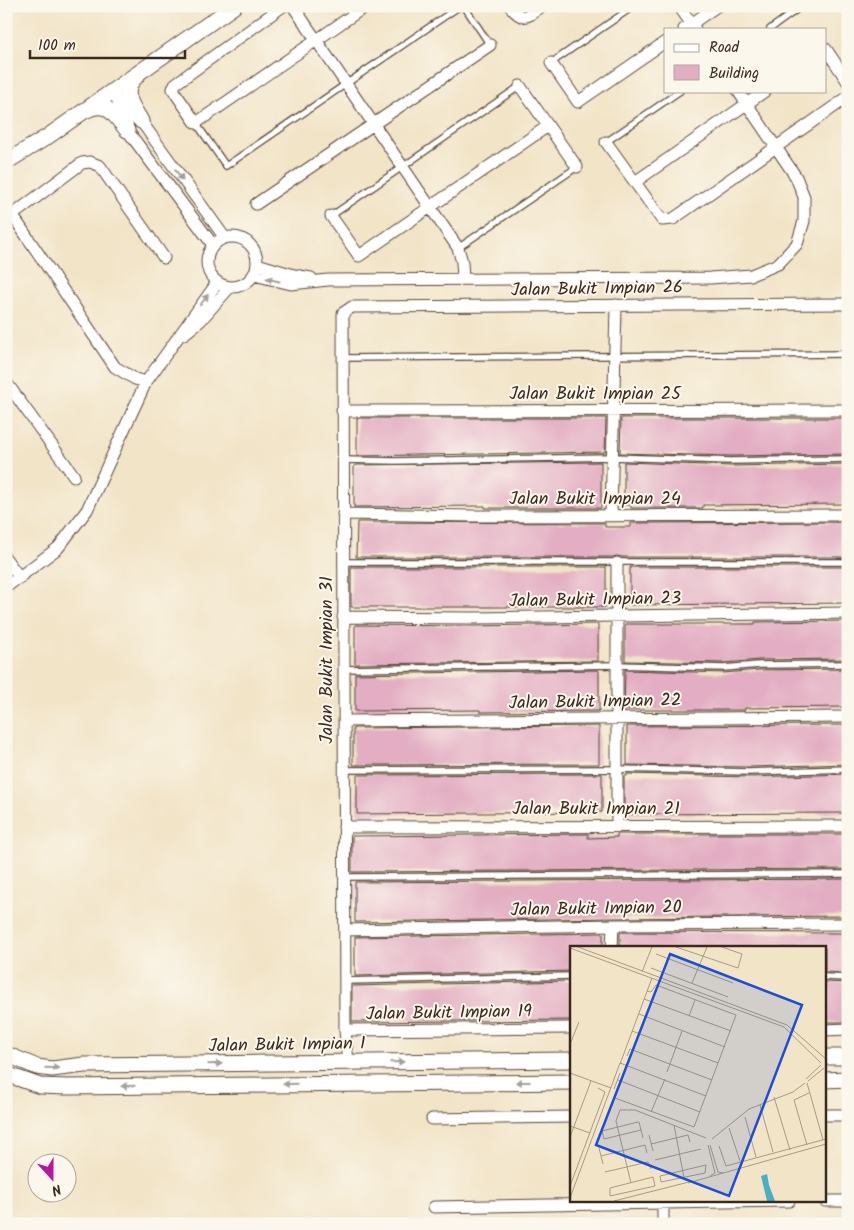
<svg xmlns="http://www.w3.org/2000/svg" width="854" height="1230" font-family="Kalam,sans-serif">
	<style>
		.building { fill: #e3aec3 }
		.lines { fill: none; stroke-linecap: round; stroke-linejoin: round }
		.lane-casing { stroke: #564637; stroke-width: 8 }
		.street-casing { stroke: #564637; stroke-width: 13 }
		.secondary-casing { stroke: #564637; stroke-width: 17 }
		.lane { stroke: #fff; stroke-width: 5.5 }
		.street { stroke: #fff; stroke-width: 11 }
		.secondary { stroke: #fff; stroke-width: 15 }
		.oneway { fill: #a79f9a }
		.labels { text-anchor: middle; stroke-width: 4; stroke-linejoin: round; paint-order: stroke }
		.street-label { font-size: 18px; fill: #3b2a1e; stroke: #fbf7ec }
		.inset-road { fill: none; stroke: #a99a83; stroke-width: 1 }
		.view { fill: #1d4ed8; fill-opacity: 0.15; stroke: #1d4ed8; stroke-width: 2.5 }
		.inset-edge { fill: none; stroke: #3b2a1e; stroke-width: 2.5 }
	</style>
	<rect width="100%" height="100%" fill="#fbf7ec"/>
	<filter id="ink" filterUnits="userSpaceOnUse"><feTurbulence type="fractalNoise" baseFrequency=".02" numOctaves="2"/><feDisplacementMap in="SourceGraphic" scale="10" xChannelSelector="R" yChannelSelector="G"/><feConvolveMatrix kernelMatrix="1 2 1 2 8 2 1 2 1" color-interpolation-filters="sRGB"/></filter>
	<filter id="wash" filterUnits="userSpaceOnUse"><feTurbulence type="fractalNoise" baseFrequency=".0096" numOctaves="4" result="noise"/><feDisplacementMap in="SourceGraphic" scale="20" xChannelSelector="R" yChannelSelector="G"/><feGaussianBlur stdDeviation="1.12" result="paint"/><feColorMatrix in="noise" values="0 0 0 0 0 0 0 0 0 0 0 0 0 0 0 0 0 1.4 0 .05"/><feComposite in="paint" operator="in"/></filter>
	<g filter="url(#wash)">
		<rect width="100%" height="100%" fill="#f2e4c7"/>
		<g id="blocks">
			<path class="building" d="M357 418H606L605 452 357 456Z
				M621 418H848V454L731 456 620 453Z
				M601 462V508H485V506L354 507V466L357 465Z
				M624 462 731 466 848 464V504L703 505V508H631V505H624Z
				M357 522 605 523V527H631V523L848 522V557H622L617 556 612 557H356Z
				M351 567H606V607H351Z
				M630 567H848V603L630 605Z
				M848 621V659L759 660 724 663 625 661V624H755V622Z
				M598 624V661L355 664V625L471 626Z
				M848 669V707L745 708V710H624L625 670 724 673 759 670Z
				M598 670 599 671V711L480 712V710L355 711V674Z
				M848 725V764L749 767 627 765V726Z
				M599 726V764L353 765V728Z
				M602 774V812L357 814V775Z
				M627 774 749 777 848 774V813L624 814V776H627Z
				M588 834V838L617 837V834H848V869L352 872V836Z
				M848 879V916L613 918 355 922V882Z
				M620 932 848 933V973L825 972V948H620Z
				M603 933V948H572V971L355 976V937Z
				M572 981V1020L352 1022V986Z
				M825 982 848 983V1022H825Z"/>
		</g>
	</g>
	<g filter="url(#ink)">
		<use href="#blocks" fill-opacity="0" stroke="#564637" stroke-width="1"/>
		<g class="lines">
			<defs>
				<path id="lane" d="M464 6 490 45
					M770 29 802 6
					M551 63 634 6
					M196 123 226 166 460 6
					M606 142 680 91
					M331 216 520 86
					M458 248 577 167
					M342 358 848 354
					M342 460 395 461 612 457 731 461 848 459
					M343 562H848
					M344 669 617 665 724 668 759 665 848 664
					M344 770 617 769 749 772 848 769
					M344 877 848 874
					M825 977 848 978
					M345 981 572 976"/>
				<path id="street" d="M283 6 175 84 173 89 176 94 196 123 366 6
					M293 6 458 248 462 262 463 279
					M510 6C523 23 527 17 542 6
					M679 6 695 29
					M684 29 717 6
					M825 50 826 49 848 82
					M551 63 578 102 665 42
					M520 86 577 167
					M112 91 127 117V130L213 245
					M134 118 141 121 225 238
					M606 142 662 220 673 219 848 97
					M635 182 765 91
					M256 204 490 45
					M13 216 115 367 135 379 146 382
					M331 216 359 256 548 126
					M6 220 82 163 90 162 100 166 164 258
					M207 262a25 25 0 1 1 50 0a25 25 0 1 1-50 0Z
					M257 264 294 275 311 278
					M254 275 291 284 328 280 710 278 751 275 778 264 797 244 804 221V197L796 177 738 91
					M184 334 200 321 229 288
					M6 382 74 476
					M342 411 848 410
					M343 514 473 516 848 515
					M611 515 616 305
					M6 559 20 578
					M617 563V826
					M6 587 58 548 87 510 146 382 217 283
					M343 617 471 618 848 613
					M344 721 848 717
					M344 827 848 826
					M345 930 613 925 848 924
					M612 948 613 925
					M572 1028 345 1030 343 313 352 307 848 304
					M345 1030 348 1063
					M825 1030 848 1029
					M825 1115H848
					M432 1119 572 1117
					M825 1201H848
					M434 1207 789 1201
					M663 1224V1201"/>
				<path id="secondary" d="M137 76C120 91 131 104 141 121
					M87 110C108 99 115 117 127 130
					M6 162 47 137 234 6
					M6 1054 37 1067 52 1069 84 1065 572 1060
					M825 1057H848
					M6 1074 40 1086 67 1087 572 1082
					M825 1080 848 1079"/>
			</defs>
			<use href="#lane" class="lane-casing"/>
			<use href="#street" class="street-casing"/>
			<use href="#secondary" class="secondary-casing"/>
			<use href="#lane" class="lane"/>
			<use href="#street" class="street"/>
			<use href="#secondary" class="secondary"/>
		</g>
		<defs><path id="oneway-solid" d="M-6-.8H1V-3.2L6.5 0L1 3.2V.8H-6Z" transform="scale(1.25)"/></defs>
		<g class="oneway">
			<use href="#oneway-solid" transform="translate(179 175) rotate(55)"/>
			<use href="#oneway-solid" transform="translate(273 280) rotate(-166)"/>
			<use href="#oneway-solid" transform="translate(204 300) rotate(-53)"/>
			<use href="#oneway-solid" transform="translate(397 1062) rotate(-1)"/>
			<use href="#oneway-solid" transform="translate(215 1064) rotate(-1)"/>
			<use href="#oneway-solid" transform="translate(52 1068) rotate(1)"/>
			<use href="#oneway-solid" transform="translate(523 1082) rotate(180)"/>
			<use href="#oneway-solid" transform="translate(290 1084) rotate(179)"/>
			<use href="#oneway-solid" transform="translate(128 1086) rotate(179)"/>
		</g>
	</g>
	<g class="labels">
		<g class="street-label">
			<text transform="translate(597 288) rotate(-1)" y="6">Jalan Bukit Impian 26</text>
			<text x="595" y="399">Jalan Bukit Impian 25</text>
			<text x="595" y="504">Jalan Bukit Impian 24</text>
			<text transform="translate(595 599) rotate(-1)" y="6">Jalan Bukit Impian 23</text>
			<text transform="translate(326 660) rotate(-90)" y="6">Jalan Bukit Impian 31</text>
			<text transform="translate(595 701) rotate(-1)" y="6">Jalan Bukit Impian 22</text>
			<text x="596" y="814">Jalan Bukit Impian 21</text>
			<text transform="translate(596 908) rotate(-1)" y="6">Jalan Bukit Impian 20</text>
			<text transform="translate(449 1012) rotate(-1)" y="6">Jalan Bukit Impian 19</text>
			<text transform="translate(287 1044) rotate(-1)" y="6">Jalan Bukit Impian 1</text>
		</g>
	</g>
	<g transform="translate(570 946)">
		<rect width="256" height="256" fill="#f2e4c7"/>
		<path d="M197 228 199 239 205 255H197L191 230Z" fill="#47b0c6"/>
		<path class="inset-road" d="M8 1 217 79 256 113M106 1 168 22 172 8 152 1M0 2 214 81 251 117M86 8 163 37M81 22 158 51M72 26 82 1M122 37 137 1M74 53 161 85M69 68 155 101M119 70 125 54M62 85 148 117M0 98 9 76M57 110 60 103 142 134M50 117 136 150M50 118 82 32M97 126 112 85M0 127 41 142M236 133 251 119M48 134 130 166M238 135 254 122M237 137 253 194M44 143 50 127M204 151 220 204M45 152 124 181 166 69 86 39 81 46 77 45M190 159 203 206M81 166 95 133M175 171 186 211M104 179 114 232M0 180 20 187M159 182 170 215M71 184 34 193 32 185 68 176H69L73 192M79 189 83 205M0 191 21 135M142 193 179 163 223 146 235 137M81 198 118 189 120 196M138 199 145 227 140 230M140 199 148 226 153 227M237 199 224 154 239 147M149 200 156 220 256 193M29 202 33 218M31 210 75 199 77 207M85 214 131 203M136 219 135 227 91 236 90 230ZM35 226 78 216 81 223M83 231 85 240 40 250V242ZM61 237 46 175 50 164H65L136 192M118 237 256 198M0 240 35 146 28 142M0 252 50 117M44 255 119 236"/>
		<path class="view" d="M100 8 232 59 159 250 26 199Z"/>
		<rect width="256" height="256" class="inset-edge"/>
	</g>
	<rect width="854" height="1230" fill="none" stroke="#fbf7ec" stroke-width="25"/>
	<rect x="664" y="28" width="162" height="65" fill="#fbf7ec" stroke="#aea59a"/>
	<rect x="674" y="44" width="25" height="8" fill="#ffffff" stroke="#aea59a"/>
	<text x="709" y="52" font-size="15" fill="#3b2a1e">Road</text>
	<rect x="674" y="65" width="25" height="15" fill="#e3aec3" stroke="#aea59a"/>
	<text x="709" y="78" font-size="15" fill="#3b2a1e">Building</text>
	<g transform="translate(52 1178) rotate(159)"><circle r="24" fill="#fbf7ec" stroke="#aea59a"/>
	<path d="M0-4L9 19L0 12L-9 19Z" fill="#b5179e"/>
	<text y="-8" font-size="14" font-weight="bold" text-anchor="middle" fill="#3b2a1e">N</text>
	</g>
	<path d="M30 50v8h155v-8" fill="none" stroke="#3b2a1e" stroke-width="2.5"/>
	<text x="38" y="50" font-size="15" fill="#3b2a1e" stroke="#fbf7ec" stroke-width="4" paint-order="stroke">100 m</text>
</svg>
